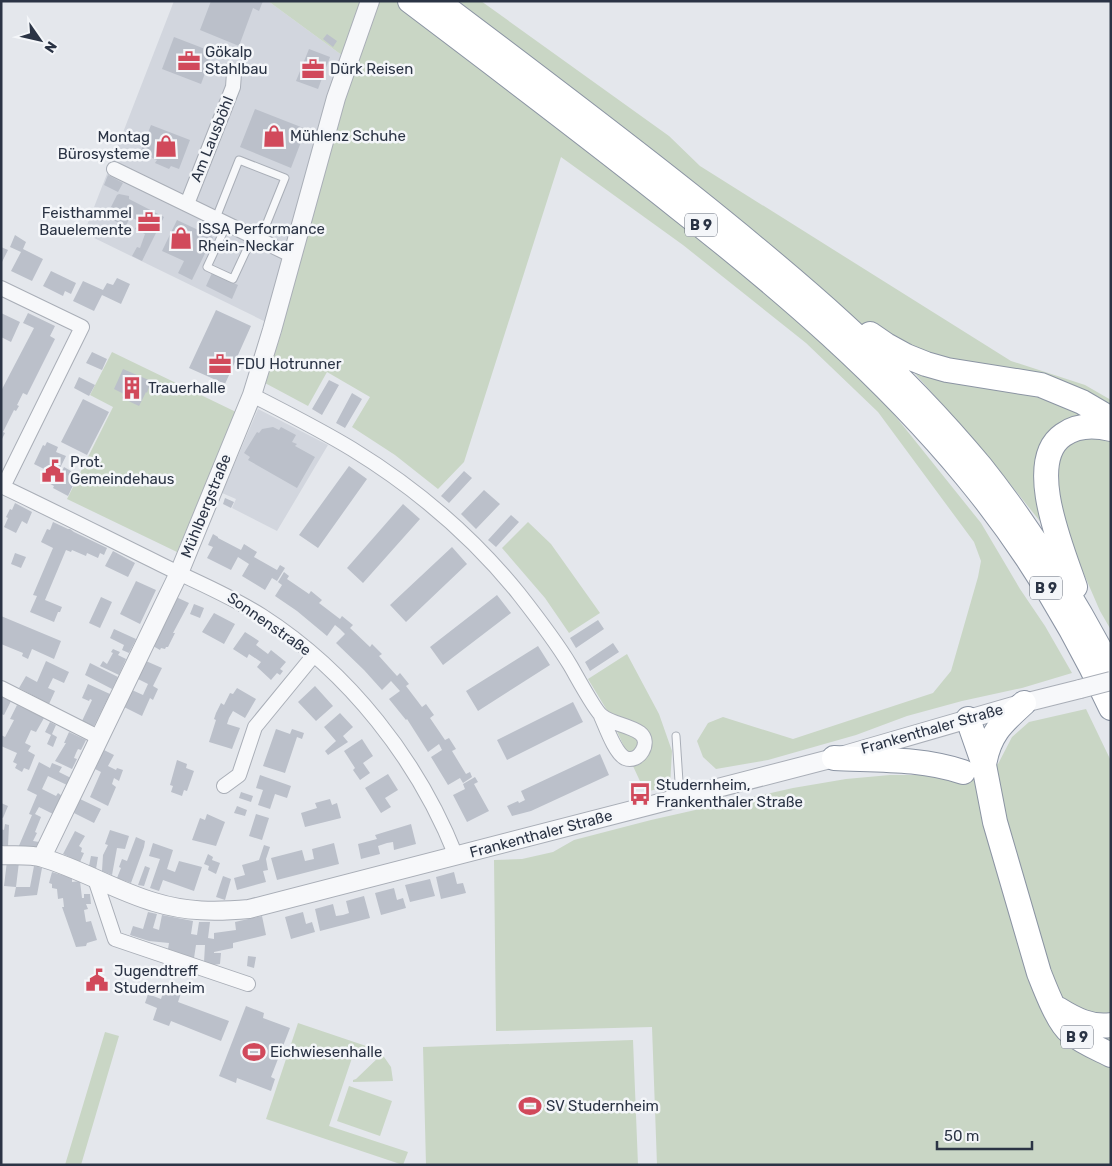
<svg xmlns="http://www.w3.org/2000/svg" width="1112" height="1166" font-family="Rubik,sans-serif">
	<style>
		.built { fill: #d2d6de }
		.green { fill: #c9d6c5 }
		.building { fill: #bbc0ca }
		.lines { fill: none; stroke-linecap: round; stroke-linejoin: round }
		.service-casing { stroke: #a9aeb7; stroke-width: 9 }
		.minor-casing { stroke: #a9aeb7; stroke-width: 16 }
		.tertiary-casing { stroke: #a9aeb7; stroke-width: 20 }
		.trunk-casing { stroke: #8b94a3; stroke-width: 26 }
		.service { stroke: #f7f8fa; stroke-width: 7 }
		.minor { stroke: #f7f8fa; stroke-width: 14 }
		.tertiary { stroke: #f7f8fa; stroke-width: 18 }
		.trunk { stroke: #fff; stroke-width: 24 }
		.tertiary-bridge-casing { stroke: #a9aeb7; stroke-width: 20; stroke-linecap: butt }
		.tertiary-bridge { stroke: #f7f8fa; stroke-width: 18 }
		.labels { text-anchor: middle; stroke-width: 5; stroke-linejoin: round; paint-order: stroke }
		.shield { fill: #f4f6f9; stroke: #676e7b; stroke-width: 1 }
		.shield-label { font-size: 14px; font-weight: bold; fill: #2b3445 }
		.poi-label { font-size: 15px; fill: #2b3445; stroke: #f4f6f9; text-anchor: start }
		.street-label { font-size: 15px; fill: #2b3445; stroke: #f4f6f9 }
	</style>
	<rect width="100%" height="100%" fill="#e4e7ec"/>
	<path class="built" d="M174 1H268L343 56 266 322 84 233Z
		M258 409 328 445 277 531 232 508 236 499 222 493Z"/>
	<path class="green" d="M268 1H481L669 136 700 166 1011 361 1085 385 1111 400V412L911 353 888 407 981 523 1020 589 1045 626 1072 673 1022 688 962 701 907 716 856 735 768 760 716 769 703 757 697 741 708 723 723 717 793 739 933 693 951 671 978 577 981 561 974 542 878 412 806 343 683 245 561 157 464 462 438 489 395 455 352 427 370 397 327 372 308 406 265 383 282 331 266 322 343 56Z
		M112 352 236 412 177 552 67 499 113 407 90 395Z
		M910 368 1037 394 1093 420 1057 429 1047 530 982 449Z
		M1111 437V630L1100 611 1077 558 1061 513 1054 477 1061 448 1073 439Z
		M528 522 551 544 600 613 569 633 545 598 502 548Z
		M627 654 659 714 672 751 670 786 645 792 608 712 588 679Z
		M1086 709 1111 761V1165H657L652 1027 496 1031 494 860 522 859 553 852 574 840 651 820 793 788 846 779 890 775H925L957 779 998 764 1012 737 1029 722Z
		M298 1023 372 1048 367 1060 353 1055 329 1126 408 1152 403 1165 266 1119Z
		M105 1032 119 1036 81 1165H65Z
		M633 1040 638 1165H426L423 1047Z
		M382 1054 391 1067 393 1081 353 1082V1080L356 1079Z
		M349 1086 392 1101 380 1136 337 1121Z"/>
	<path class="building" d="M211 1H263L259 11 253 8 239 46 200 30Z
		M327 34 337 41 333 47 323 39Z
		M174 37 213 52 201 84 162 69Z
		M309 49 330 57 318 89 296 81Z
		M255 109 306 129 291 168 240 147Z
		M151 125 190 140 179 169 171 166 169 169 155 163 157 160 140 153Z
		M108 175 123 183 118 192 104 185Z
		M119 194 129 196V199L164 217 142 261 132 256 137 247 140 248 145 234 135 229 139 221 130 217 126 226 106 217 117 195Z
		M177 220 213 237 192 280 178 273 184 261 162 251Z
		M15 235 26 242 23 249 43 259 32 281 11 271 21 252 10 247Z
		M1 247 8 250 1 264Z
		M51 271 76 283 71 294 65 291 63 296 43 286Z
		M212 273 238 285 232 299 206 286Z
		M117 278 130 284 121 304 102 295 94 311 73 301 83 281 103 290 107 283 113 285Z
		M216 310 251 326 225 384 189 368Z
		M1 313 20 322 11 342 1 337Z
		M28 313 55 326 50 336 55 339 27 395 23 393 17 405 19 406 16 411 14 410 3 432 5 433 1 441V391L34 328 23 323Z
		M92 352 107 359 102 370 86 363Z
		M123 369 151 381 147 393 146 392 139 406 122 398 124 394 114 389Z
		M79 377 95 385 89 396 74 388Z
		M329 380 339 385 322 415 312 409Z
		M352 393 362 399 345 428 336 423Z
		M83 399 109 412 87 455 61 442Z
		M273 427 279 430 281 427 296 435 292 442 297 444 295 446 315 457 297 488 248 460 250 457 244 453 257 432 259 433 262 429Z
		M47 442 58 447 56 452 66 456 59 470 62 471 64 467 78 475 68 496 53 488 54 486 41 479 46 470 34 464 43 445 45 446Z
		M349 466 367 479 318 548 299 535Z
		M464 471 472 478 449 503 441 496Z
		M484 490 500 504 476 529 461 514Z
		M225 498 234 502 231 508 223 504Z
		M15 503 32 512 27 524 22 521 16 533 4 527 8 518 6 517 10 509 12 510Z
		M403 504 420 519 363 583 347 568Z
		M511 515 519 522 496 547 488 540Z
		M53 522 68 529H70L74 532 107 548 104 555 100 553 98 558 87 553 86 556 72 550 71 552 66 550 45 600 62 607 60 612H58L54 622 30 612 37 596 33 595 53 548 41 542 47 529 50 530Z
		M213 534 218 537V538L241 550 244 544 257 552 254 557 277 570 280 565 285 568 277 581 272 578 265 590 242 576 249 564 238 557 231 570 207 558 213 547 208 545Z
		M452 547 467 564 406 622 390 605Z
		M113 551 135 563 128 577 105 566Z
		M15 553 26 557 21 568 11 564Z
		M284 572 289 576 287 579 309 594 311 591 322 600 319 603 340 619 342 616 353 625 350 628 370 647 372 644 382 654 379 656 397 676 400 673 409 684 406 686 422 707 426 704 434 715 430 718 445 740 449 738 456 749 452 751 466 774 470 772 472 777 463 783 460 778 448 785 431 757 442 750 439 744 428 752 407 719 406 720 389 699 400 691 391 681 382 690 364 670 336 643 345 634 340 629 335 625 327 636 297 611 275 596 282 585 278 582Z
		M136 581 156 590 140 624 120 614Z
		M497 595 511 613 443 665 430 647Z
		M101 597 112 602 100 628 89 623Z
		M176 597 189 603 173 633H175L168 647H166L165 649 161 648 160 650 153 646Z
		M194 604 204 608 200 618 190 614Z
		M214 613 235 624 224 644 202 632Z
		M1 616 61 641 54 659 32 649 28 659 22 656 23 653 1 644Z
		M598 620 604 629 576 648 570 638Z
		M114 629 136 639 129 653 122 650 124 645 110 638Z
		M245 632 259 641 256 645 268 654 271 650 286 662 280 669 283 671 280 675 277 673 271 680 257 667 261 662 249 654 247 658 233 649Z
		M613 643 619 652 590 671 585 662Z
		M538 646 550 665 478 711 466 691Z
		M113 649 120 652 118 655 126 659 119 675 100 666 103 661 107 664 113 653 111 652Z
		M46 661 69 672 64 683 53 678 48 688 55 691 49 704 19 688 26 676 37 682Z
		M146 661 162 668 153 686 158 689 153 700 150 698 142 716 124 707 132 690 143 695 148 684 138 679Z
		M90 663 118 677 112 689 85 675Z
		M88 684 110 694 94 726 82 721 92 700 90 699 89 701 82 698Z
		M315 686 333 706 316 721 298 702Z
		M237 688 256 699 245 718 233 711 229 718 227 724 240 728 232 749 209 742 216 720 214 719 216 713 221 703 224 705 230 693 233 694Z
		M1 697 11 701 4 715 1 714Z
		M573 702 583 722 507 760 497 740Z
		M17 705 44 718 36 732 31 730 25 743 31 746 28 751 35 755 29 770 24 768 22 772 15 768 17 764 13 762 17 753 1 746V735L5 737 14 720 10 719Z
		M340 713 353 727 343 736 348 742 328 755 325 751 336 741 324 727Z
		M50 722 56 725 52 734 57 737 53 747 47 744 51 735 45 732Z
		M276 729 290 734 292 729 304 733 302 739 297 737 285 773 263 766Z
		M69 732 86 740 81 750 78 749 76 753 74 758 77 759 72 769 55 761 66 743H64Z
		M362 739 373 756 363 763 370 773 360 780 353 770 355 768 344 751Z
		M104 750 114 755 108 766 116 770 117 768 123 770 119 781 114 778 112 784 116 787 108 806 90 797 101 772 95 769Z
		M600 754 609 775 531 811 512 816 507 806 518 801 519 803 525 800 521 791Z
		M177 760 187 764 186 768 194 771 187 791 184 790 182 796 171 792 173 786 170 785Z
		M39 762 50 768 52 763 62 767 59 772 71 778 67 785 48 776 42 789 56 796 58 793 62 796 53 814 39 807 35 814 41 817 35 832 37 833 33 841 39 842 34 850 18 848 32 815 29 814 37 795 27 790Z
		M388 774 398 790 385 798 391 807 381 813 365 788Z
		M260 775 291 786 287 798 275 794 270 809 258 805 263 790 256 788Z
		M475 777 478 782 474 784 489 811 467 822 453 795 465 789 463 784Z
		M241 792 253 796 251 802 239 798Z
		M80 799 101 809 94 823 74 813Z
		M330 799 332 805 337 803 341 818 305 827 301 813 317 808 315 803Z
		M1 803 8 806 3 818 1 817Z
		M237 806 247 810 245 816 234 813Z
		M207 814 225 822 216 846 192 840 200 818 205 820Z
		M256 814 269 818 262 840 249 836Z
		M5 824 9 825 8 846 1 845V829L4 830Z
		M411 824 416 844 394 850 393 842 387 843 378 846 380 854 361 859 358 844 377 839 375 835Z
		M110 830 129 836 125 849 117 848 112 875 102 871 103 855 108 845 105 844Z
		M75 831 85 836 79 846 82 848 81 852 84 853 80 862 63 854Z
		M136 837 145 841 144 847 131 883 117 878 121 868 119 867 122 859 127 861Z
		M153 843 173 850 167 869 175 872 179 861 202 867 194 891 163 880 159 891 150 888 160 859 149 856Z
		M334 843 339 864 277 880 271 858 302 850 305 861 314 859 312 849Z
		M264 845 270 847 266 859 268 870 263 871 266 882 237 890 234 878 245 875 242 865 259 860Z
		M208 854 213 857 212 860 220 863 216 874 208 870 209 866 204 864Z
		M91 856 98 857 96 869 89 866Z
		M7 861 19 862 16 887 4 886Z
		M34 866 42 868 37 895 14 897 16 887H30Z
		M145 866 150 868 144 886 138 885Z
		M52 872 72 878V882L80 881 82 898H84V894H90L91 904H86L88 909 84 910 86 922 91 921 97 940 87 943 86 946 76 947 62 907H64L63 898 58 899 57 889 52 888V884L49 883Z
		M454 872 457 884 463 883 466 893 441 899 436 877Z
		M223 876 231 879 225 900 216 897Z
		M430 879 435 896 410 902 405 885Z
		M394 888 397 900 403 898 406 908 381 915 375 893Z
		M364 896 370 918 320 931 315 909 333 904 336 916 343 915 349 913 346 901Z
		M148 912 157 914 153 928 159 930 162 915 193 921 191 934 197 935 199 922H210L208 938 214 939V933L236 930 235 922 262 916 266 935 233 943V948L214 952V953H221L220 964 213 965 204 962 205 945H196L194 958 168 949 169 943 149 941 130 935 133 926 143 929Z
		M303 912 306 924 312 922 315 932 291 939 285 917Z
		M248 956 256 957 254 968 247 966Z
		M165 987 181 993 178 1002 229 1021 221 1041 171 1021 169 1026 153 1020 157 1008 145 1003 148 994 161 999Z
		M246 1006 264 1013 263 1018 290 1028 271 1077 275 1079 271 1091 237 1078 236 1083 219 1076Z"/>
	<g class="lines">
		<defs>
			<path id="service" d="M216 218 239 160 285 178 260 240
				M227 224 207 267 233 279 253 236
				M676 736 680 797"/>
			<path id="minor" d="M114 169 293 256
				M187 204 233 87 234 73
				M1 288 82 327 3 487
				M252 395C285 412 319 429 352 449 414 487 473 537 519 594 537 617 555 640 570 665 576 675 595 711 602 716 612 724 629 725 640 733 652 742 639 764 625 758 615 753 606 727 601 716
				M1 486C52 510 103 536 154 561 191 580 226 593 262 616 349 672 418 760 456 856
				M1 688 100 738
				M224 786 239 775 255 727 314 655
				M95 879 115 939 248 984"/>
			<path id="tertiary" d="M1 855C14 856 31 854 43 858 81 869 116 891 154 902 186 912 216 912 249 909L834 758 1024 703 1080 689
				M42 857 179 573 252 395 272 330 336 98 370 1"/>
			<path id="trunk" d="M410 1C500 69 590 137 679 208 782 289 883 375 967 477 1024 546 1073 626 1111 708
				M437 1C522 65 607 129 690 195 794 278 896 364 981 467 1031 530 1074 599 1111 670
				M870 334 886 345 906 356 926 364 947 370 1041 385 1082 402 1111 419
				M1075 587C1063 551 1024 462 1063 435 1077 425 1095 425 1111 429
				M968 719 984 765 995 822 1039 973C1045 988 1058 1023 1070 1032 1082 1042 1097 1048 1111 1055
				M834 758C877 760 922 758 963 772
				M984 765C989 734 1002 723 1024 703
				M1058 1009C1074 1019 1091 1028 1111 1025"/>
		</defs>
		<use href="#service" class="service-casing"/>
		<use href="#minor" class="minor-casing"/>
		<use href="#tertiary" class="tertiary-casing"/>
		<use href="#trunk" class="trunk-casing"/>
		<use href="#service" class="service"/>
		<use href="#minor" class="minor"/>
		<use href="#tertiary" class="tertiary"/>
		<use href="#trunk" class="trunk"/>
		<defs>
			<path id="tertiary-bridge" d="M1080 689 1111 681"/>
		</defs>
		<use href="#tertiary-bridge" class="tertiary-bridge-casing"/>
		<use href="#tertiary-bridge" class="tertiary-bridge"/>
	</g>
	<defs>
		<symbol id="office-bare" viewBox="-9 -9 18 18"><path d="M-6-3h4V-5.5h4V-3h4V5H-6ZM-1-4.5V-3h2v-1.5ZM-6 0V1H6V0Z" fill="#d1495b" stroke="#f4f6f9" stroke-width="2.5" paint-order="stroke"/></symbol>
		<symbol id="shop-bare" viewBox="-9 -9 18 18"><path d="M-5-2.5h2.3a2.7 3.5 0 0 1 5.4 0H5L5.5 6h-11ZM-1.5-2.5h3a1.5 2.3 0 0 0-3 0Z" fill="#d1495b" stroke="#f4f6f9" stroke-width="2.5" paint-order="stroke"/></symbol>
		<symbol id="building-bare" viewBox="-9 -9 18 18"><path d="M-4-6H4V6H1V3H-1V6H-4ZM-2.5-4.3h1.7v1.8h-1.7ZM.8-4.3h1.7v1.8H.8ZM-2.5-1h1.7V.8h-1.7ZM.8-1h1.7V.8H.8Z" fill="#d1495b" stroke="#f4f6f9" stroke-width="2.5" paint-order="stroke"/></symbol>
		<symbol id="civic-bare" viewBox="-9 -9 18 18"><path d="M-.6-6.5H3V-4.5H.6V-3L4-1V1h2V6H-6V1h2V-1L-.6-3ZM-1.2 2.5V6h2.4V2.5Z" fill="#d1495b" stroke="#f4f6f9" stroke-width="2.5" paint-order="stroke"/></symbol>
		<symbol id="bus-bare" viewBox="-9 -9 18 18"><path d="M-5-6H5V4H4V6H2V4H-2V6H-4V4H-5ZM-3.5-4V0h7V-4ZM-3.5 1.2v1.5H-2V1.2ZM2 1.2v1.5H3.5V1.2Z" fill="#d1495b" stroke="#f4f6f9" stroke-width="2.5" paint-order="stroke"/></symbol>
		<symbol id="stadium-bare" viewBox="-9 -9 18 18"><path d="M0-5a6.5 5 0 1 0 0 10a6.5 5 0 1 0 0-10ZM-3.5-1.8h7v3.6h-7Z" fill="#d1495b" stroke="#f4f6f9" stroke-width="2.5" paint-order="stroke"/></symbol>
	</defs>
	<g fill-rule="evenodd">
		<use href="#office-bare" x="173" y="45" width="32" height="32"/>
		<use href="#office-bare" x="297" y="53" width="32" height="32"/>
		<use href="#shop-bare" x="258" y="120" width="32" height="32"/>
		<use href="#shop-bare" x="150" y="130" width="32" height="32"/>
		<use href="#office-bare" x="133" y="206" width="32" height="32"/>
		<use href="#shop-bare" x="165" y="222" width="32" height="32"/>
		<use href="#office-bare" x="204" y="348" width="32" height="32"/>
		<use href="#building-bare" x="116" y="372" width="32" height="32"/>
		<use href="#civic-bare" x="37" y="455" width="32" height="32"/>
		<use href="#bus-bare" x="624" y="778" width="32" height="32"/>
		<use href="#civic-bare" x="81" y="964" width="32" height="32"/>
		<use href="#stadium-bare" x="238" y="1036" width="32" height="32"/>
		<use href="#stadium-bare" x="514" y="1090" width="32" height="32"/>
	</g>
	<g class="labels">
		<g class="shield">
			<rect x="685" y="213.5" width="32" height="23" rx="4"/>
			<rect x="1030" y="576.5" width="32" height="23" rx="4"/>
			<rect x="1061" y="1025.5" width="32" height="23" rx="4"/>
		</g>
		<g class="shield-label">
			<text x="701" y="230">B 9</text>
			<text x="1046" y="593">B 9</text>
			<text x="1077" y="1042">B 9</text>
		</g>
		<g class="poi-label">
			<text x="205" y="57">Gökalp<tspan x="205" dy="17">Stahlbau</tspan></text>
			<text x="330" y="74">Dürk Reisen</text>
			<text x="290" y="141">Mühlenz Schuhe</text>
			<text x="150" y="142" text-anchor="end">Montag<tspan x="150" dy="17">Bürosysteme</tspan></text>
			<text x="132" y="218" text-anchor="end">Feisthammel<tspan x="132" dy="17">Bauelemente</tspan></text>
			<text x="198" y="234">ISSA Performance<tspan x="198" dy="17">Rhein-Neckar</tspan></text>
			<text x="236" y="369">FDU Hotrunner</text>
			<text x="148" y="393">Trauerhalle</text>
			<text x="70" y="467">Prot.<tspan x="70" dy="17">Gemeindehaus</tspan></text>
			<text x="656" y="790">Studernheim,<tspan x="656" dy="17">Frankenthaler Straße</tspan></text>
			<text x="114" y="976">Jugendtreff<tspan x="114" dy="17">Studernheim</tspan></text>
			<text x="270" y="1057">Eichwiesenhalle</text>
			<text x="546" y="1111">SV Studernheim</text>
		</g>
		<g class="street-label">
			<text transform="translate(212 139) rotate(-68)" y="5">Am Lausböhl</text>
			<text transform="translate(206 506) rotate(-68)" y="5">Mühlbergstraße</text>
			<text transform="translate(269 624) rotate(35)" y="5">Sonnenstraße</text>
			<text transform="translate(932 729) rotate(-16)" y="5">Frankenthaler Straße</text>
			<text transform="translate(541 834) rotate(-15)" y="5">Frankenthaler Straße</text>
		</g>
	</g>
	<rect width="1112" height="1166" fill="none" stroke="#2b3445" stroke-width="5"/>
	<g transform="translate(40 40) rotate(124)" stroke="#f4f6f9" stroke-width="4" paint-order="stroke">
	<path d="M0-4L9 19L0 12L-9 19Z" fill="#2b3445"/>
	<text y="-8" font-size="14" font-weight="bold" text-anchor="middle" fill="#2b3445">N</text>
	</g>
	<path d="M937 1141v8h95v-8" fill="none" stroke="#2b3445" stroke-width="2.5"/>
	<text x="944" y="1141" font-size="15" fill="#2b3445" stroke="#f4f6f9" stroke-width="4" paint-order="stroke">50 m</text>
</svg>
